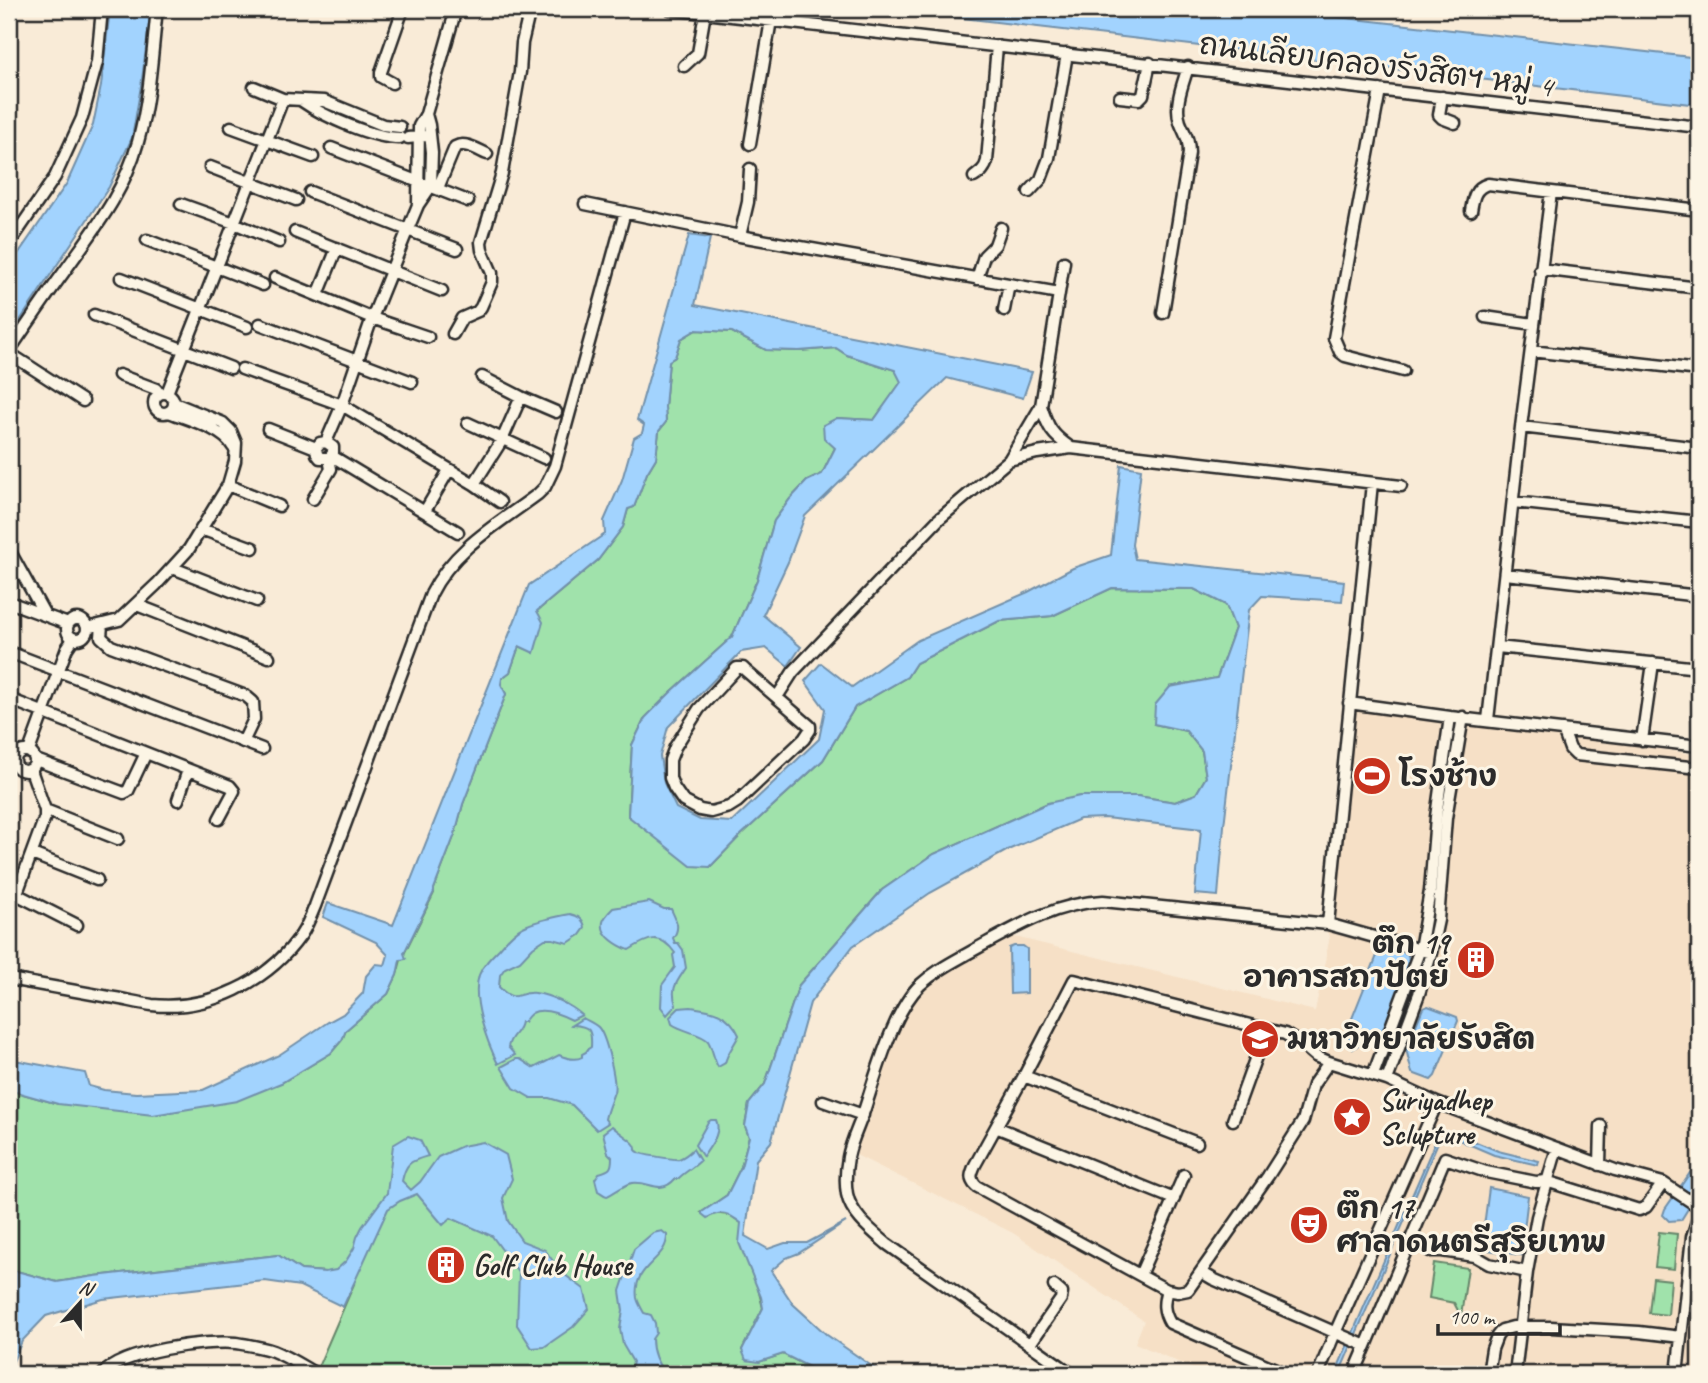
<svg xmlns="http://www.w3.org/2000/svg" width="1708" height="1383" font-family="Caveat,'Playpen Sans Thai',sans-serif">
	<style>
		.built { fill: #f6e0c6 }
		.green { fill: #a0e2ab; stroke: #66866b; stroke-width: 2 }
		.water { fill: #a2d3fe; stroke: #7290aa; stroke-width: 2 }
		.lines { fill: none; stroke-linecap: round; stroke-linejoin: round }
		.minor-casing { stroke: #2b2b2b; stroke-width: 15 }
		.minor { stroke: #fcf5e5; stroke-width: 10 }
		.labels { text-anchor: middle; stroke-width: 6; stroke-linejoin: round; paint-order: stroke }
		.street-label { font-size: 30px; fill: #2b2b2b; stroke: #fcf5e5 }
		.poi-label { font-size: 30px; font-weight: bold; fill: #2b2b2b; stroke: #fcf5e5; text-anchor: start }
	</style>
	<rect width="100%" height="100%" fill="#f9ebd7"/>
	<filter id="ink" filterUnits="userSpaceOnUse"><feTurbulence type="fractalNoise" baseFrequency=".0143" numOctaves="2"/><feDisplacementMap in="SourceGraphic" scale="14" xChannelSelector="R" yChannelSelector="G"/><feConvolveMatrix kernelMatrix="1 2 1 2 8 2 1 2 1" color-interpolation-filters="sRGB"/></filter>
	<g filter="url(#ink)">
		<path class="built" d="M1345 703 1699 755V1374H1205L1135 1343 1144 1321 1013 1233 848 1151 908 996 999 933 1315 1011 1330 936 1325 930 1324 911Z"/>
		<path class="green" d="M696 330 732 332 766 350 799 351 836 348 847 355 895 370 902 381 874 420 837 418 835 448 822 474 807 481 790 499 774 521 757 580 732 637 670 693 645 718 632 745 628 816 710 867 740 836 823 760 855 707 907 677 916 663 999 621 1052 616 1112 588 1194 589 1226 605 1235 628 1217 678 1170 687 1154 724 1186 731 1202 751 1206 777 1196 794 1175 802 1137 796 1048 803 934 854 882 890 799 985 765 1084 749 1104 745 1126 749 1137 741 1167 727 1195 702 1212 730 1215 741 1223 763 1308 742 1350 759 1362 783 1354 823 1374H315L354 1284 325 1272 301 1270 278 1255 95 1276 57 1282 9 1269V1090L58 1104 281 1083 331 1053 342 1040 346 1030 388 994 397 975 401 960 434 893V889L455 834 463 804 506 694 501 684 502 678 510 672 519 646 534 652 537 611 598 560 623 527 628 509 634 507 647 473 656 458 659 431 666 422 665 407 669 361 675 357 681 339Z
			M1659 1232 1677 1234 1674 1269 1655 1267Z
			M1434 1263 1468 1268 1461 1316 1454 1303 1429 1298Z
			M1653 1278 1671 1280 1668 1315 1649 1313Z"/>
		<path class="water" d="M110 9H151L142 80 132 138 109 187 9 337V267L67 183 93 125 101 86Z
			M886 9H1266L1699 58V105Z
			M689 235 710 238 695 305 1032 372 1023 398 947 378 805 516 788 562 763 615 801 647 788 666 766 648 741 652 668 727 660 756 664 783 676 808 700 820 732 822 819 739 825 709 805 681 821 663 852 687 918 640 1028 592 1073 568 1111 555 1121 465 1141 469 1132 545 1135 559 1344 581 1342 601 1262 596 1249 610 1224 826 1218 896 1195 894 1201 829 1105 818 1080 819 1008 850 930 893 853 946 810 1003 771 1142 756 1160 745 1236 768 1249 785 1243H807L846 1222 799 1253 786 1258 771 1271 793 1304 827 1335 883 1374H823L783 1354 759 1362 746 1360 742 1350 763 1308 761 1297 739 1243 741 1223C728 1213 722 1210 707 1218L702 1214V1212L727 1195 741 1167 749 1137 745 1126 749 1104 765 1084 799 985 882 890 934 854 1048 803 1080 796H1137L1175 802 1196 794 1206 777 1202 751 1186 731 1154 724 1155 705 1170 687 1217 678 1235 628 1226 605 1194 589 1112 588 1052 616 999 621 916 663 907 677 855 707 823 760 740 836 710 867 691 866 628 816 632 745 645 718 670 693 732 637 757 580 774 521 790 499 807 481 822 474 835 448 824 438 823 425 837 418 874 420 901 382 895 370 847 355 836 348 799 351 766 350 732 332 696 330 681 339 675 357 669 361 665 407 666 422 659 431 656 458 647 473 634 507 628 509 623 527 598 560 537 611 543 622 534 653 519 646 510 672 502 678 501 684 506 694 463 804 455 834 434 889V892L404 953 406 959 400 960 397 975 388 994 346 1030 342 1040 331 1053 281 1083 237 1101 153 1115 58 1104 9 1090V1059L85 1073 89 1086 104 1090 136 1093 203 1090 279 1055 328 1022 343 1014 363 993 366 976 376 964 385 965 388 955 376 942 323 917 328 903 393 925 529 585 605 534 604 521 622 480 634 438 642 433 644 425 637 420Z
			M649 902 664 909H671C676 920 681 927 673 938L675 943H678L683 950 686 968C677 982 670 988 676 1005L667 1015 661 1007 662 985 675 967 673 955 675 953C660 932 648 938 629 950 619 946 600 936 603 922 604 917 609 912 613 908Z
			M570 914C578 916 584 919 585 928L580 935 568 943 553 939H545L533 947 520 961 505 968 500 975 499 987C516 1005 517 991 535 993 551 995 570 1005 582 1015L572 1020C562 1015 543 1007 532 1013 529 1015 526 1019 524 1022H521C519 1034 511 1033 508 1047L515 1055 498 1064C487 1042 471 999 479 975 483 965 491 957 499 949 506 941 513 932 523 927 537 920 555 917 570 914Z
			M1382 943 1407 951 1410 963 1383 1035 1379 1038 1362 1042 1353 1049 1348 1040 1351 1021Z
			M1014 946H1023L1027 949V993L1010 994 1009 948Z
			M1428 1006 1457 1017 1458 1021 1435 1076 1431 1080 1412 1073 1406 1049 1423 1008Z
			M691 1007C713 1010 729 1013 739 1035 734 1046 728 1051 725 1063L718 1067C714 1060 712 1047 708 1041 702 1034 682 1031 672 1024L670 1017 679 1008Z
			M583 1018C588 1021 594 1023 598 1027 606 1035 617 1082 614 1092 611 1101 607 1109 605 1119L608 1123 597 1130 572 1105 549 1098H531L514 1088 501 1067 516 1059H520L534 1068 559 1055C566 1058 575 1061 582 1057V1054L586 1052 588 1049 591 1047C592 1030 590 1026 572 1025Z
			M711 1120H716C722 1133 710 1146 703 1157L695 1145 708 1122Z
			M612 1126C618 1132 630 1139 634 1144 639 1151 632 1148 640 1153 643 1155 677 1160 679 1159 684 1157 689 1153 693 1149L700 1161C693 1168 683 1173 678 1179H675C660 1196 649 1180 632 1183 625 1184 609 1196 607 1196 604 1196 601 1192 598 1191L595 1179 599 1173C610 1170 612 1169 612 1157L608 1153 603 1133Z
			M1452 1132 1498 1151 1539 1161 1538 1165 1494 1155 1452 1137 1438 1142 1339 1374H1335L1436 1140Z
			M408 1136 420 1140 428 1156C411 1161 406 1162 402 1181L411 1190 420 1182 438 1157 462 1146 483 1142 506 1155 512 1179 503 1198 508 1221 522 1241 545 1250 561 1272 584 1289 589 1309 573 1327 544 1347 532 1348 517 1325 519 1273 492 1236 451 1218 443 1225 417 1194 400 1201 388 1209 343 1307 300 1286 265 1281 103 1299 46 1316 22 1341 9 1370V1323L17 1307 9 1302V1269L57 1282 95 1276 278 1255 301 1270 325 1272 336 1270 346 1261 354 1248 357 1237 362 1227 387 1193 393 1145Z
			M1692 1170 1699 1172V1191L1681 1220 1669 1221 1663 1215 1665 1209Z
			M1489 1188 1528 1196 1521 1255 1481 1249Z
			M662 1231 667 1235C668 1261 632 1264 637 1298 638 1303 642 1309 644 1313L651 1315 655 1323 656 1333 652 1339C652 1352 657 1364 666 1374H634L631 1369 633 1362 623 1345 620 1329 623 1311 620 1291 634 1249 653 1233Z"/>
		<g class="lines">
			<defs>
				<path id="minor" d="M670 9 1699 127
					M684 66 698 53 705 13
					M392 83 381 77V72L403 9
					M254 87 283 99
					M1380 90 1334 338 1340 352 1345 356 1403 371
					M1120 97 1139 99 1143 95 1150 63
					M1442 97 1439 115 1442 118 1455 123
					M302 101C325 117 372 138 400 138
					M231 127 313 157
					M408 138 426 136
					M750 144 771 20
					M331 148 468 201
					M210 167 296 200
					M974 177C981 172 985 169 987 161L997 46
					M438 188 455 147C465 141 478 150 487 154
					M310 192 457 249
					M1029 192 1041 179 1049 158 1067 54
					M181 204 234 223 279 242
					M418 204 419 126 426 114 456 9
					M585 204 740 236 1059 293
					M1471 211C1473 199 1474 188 1488 184L1699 210
					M295 232 442 291
					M740 236 748 202 750 169
					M147 240 263 285
					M9 244 55 177 82 118 97 62 102 9
					M1064 262 1041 406C1048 428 1052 435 1071 448L1401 486
					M1540 269 1699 288
					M121 278 247 327
					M275 278 372 318 428 337
					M977 279 984 256 995 245 1001 228
					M318 295 337 248
					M1004 310 1009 284
					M1163 313 1189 153C1189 138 1185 135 1180 122 1174 104 1183 84 1188 67
					M94 315 231 368
					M1485 317 1534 324
					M260 324 412 382
					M453 334 462 318 478 311 481 307 492 282V273L482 250 481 242 502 173 520 72 522 43 530 9
					M9 351C27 325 45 298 64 272 95 228 123 195 138 142 150 99 152 53 157 9
					M1531 351 1699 370
					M9 353 83 401
					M242 369 342 405 474 484 500 502
					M119 375 156 389 159 393
					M482 377 521 397 556 412
					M154 403a10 10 0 1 1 20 0a10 10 0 1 1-20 0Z
					M167 393 283 99 324 101 383 125 400 127
					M169 412C187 419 224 429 233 447
					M468 423 544 458
					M1521 427 1699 448
					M268 429 316 448 317 454 320 458H329L333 453V447L326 442 320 443 316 448
					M326 442 342 405 372 318 408 229 418 205 431 186 432 152 429 125 426 114
					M332 456 458 532
					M1009 460 1037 453 1071 448
					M474 484 502 440 521 397
					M228 485 279 506
					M313 499 331 469 329 458
					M1513 502 1699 522
					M425 511 449 470
					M201 529 253 548
					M9 550 45 615
					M173 568 257 601
					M1505 574 1699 596
					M9 602 68 624
					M137 605 269 657
					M67 629a10 10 0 1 1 20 0a10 10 0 1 1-20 0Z
					M102 625 101 637 111 646 246 696 253 702 254 719 243 742
					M87 628 119 620 157 584 189 549 228 485 235 461 236 443 231 431 223 423 174 403
					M1497 647 1699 668
					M9 652 262 749
					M737 668H743L746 671 810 726V730L804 739 737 802 729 807 711 812 700 810 683 801 674 788 670 778V760L675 747 699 709Z
					M777 697 793 672 939 519 1009 460 1041 406
					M9 699 230 786 234 791 219 819
					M1349 703 1450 717 1699 746
					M1488 720 1521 427 1551 192
					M1563 730 1570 749 1576 755 1699 768
					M1642 740 1653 663
					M15 761a10 10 0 1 1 20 0a10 10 0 1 1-20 0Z
					M29 751 67 648 73 639
					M36 760 124 793 128 791 146 753
					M31 770 45 810V817L17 893 18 895 77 925
					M178 800 188 770
					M45 810 118 839
					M32 854 97 880
					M1328 924 1372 483
					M9 979C42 985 76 991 109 997 123 999 138 1003 152 1005 209 1011 268 982 301 935 307 926 311 916 315 906L431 594C454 548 498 524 538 494L545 487 555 466 625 212
					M1329 1062 1313 1085 1303 1121 1268 1176 1188 1290 1178 1292 1167 1290 976 1186C969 1179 971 1174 975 1165L1024 1076 1074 980 1285 1034 1301 1044 1315 1056 1329 1062 1387 1080 1437 1103 1615 1170 1663 1183 1699 1207
					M1373 1075 1420 949 1430 891 1436 817 1450 717
					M1024 1076 1197 1143
					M1387 1080 1419 994 1431 953 1438 920 1446 818 1463 717
					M823 1101 863 1115
					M1233 1120 1266 1029
					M996 1127 1174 1199
					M1600 1165 1601 1126
					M1430 1251H1442L1475 1256 1489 1264 1527 1272
					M1201 1272 1213 1279 1366 1346 1354 1374
					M1140 1275 1184 1175
					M1167 1290C1163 1303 1163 1311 1170 1323L1287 1374
					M1030 1344 1061 1299 1062 1293 1054 1286
					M1366 1346 1445 1158 1486 1172 1536 1182 1546 1181 1639 1210 1646 1207 1663 1183
					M103 1374C122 1351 206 1340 236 1343 248 1345 262 1347 273 1351 288 1357 302 1366 316 1374
					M1072 1374 887 1244C872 1231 851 1215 847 1194 845 1183 846 1168 848 1157 851 1141 859 1126 864 1111 876 1075 893 1011 920 985 936 970 955 961 974 950 1014 928 1055 903 1103 901L1328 924 1431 953
					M1318 1374 1335 1333 1437 1103
					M1488 1374 1492 1349 1497 1336 1502 1330 1513 1327H1551L1639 1332 1681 1337
					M1515 1374 1527 1272 1537 1217 1557 1148
					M1677 1374 1692 1237 1699 1215"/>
			</defs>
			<use href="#minor" class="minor-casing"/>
			<use href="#minor" class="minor"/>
		</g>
	</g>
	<defs>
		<symbol id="stadium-disc" viewBox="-11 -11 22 22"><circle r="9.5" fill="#c8321e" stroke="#fcf5e5"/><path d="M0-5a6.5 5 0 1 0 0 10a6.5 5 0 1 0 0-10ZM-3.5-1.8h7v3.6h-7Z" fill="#fff"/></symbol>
		<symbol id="building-disc" viewBox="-11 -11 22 22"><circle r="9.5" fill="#c8321e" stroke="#fcf5e5"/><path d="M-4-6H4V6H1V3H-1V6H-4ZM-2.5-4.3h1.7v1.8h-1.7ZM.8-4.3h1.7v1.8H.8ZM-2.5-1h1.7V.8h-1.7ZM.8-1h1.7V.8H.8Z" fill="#fff"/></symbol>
		<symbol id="university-disc" viewBox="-11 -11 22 22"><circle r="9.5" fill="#c8321e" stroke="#fcf5e5"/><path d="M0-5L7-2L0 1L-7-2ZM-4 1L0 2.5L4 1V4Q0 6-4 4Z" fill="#fff"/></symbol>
		<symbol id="sight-disc" viewBox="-11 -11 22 22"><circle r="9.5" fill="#c8321e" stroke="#fcf5e5"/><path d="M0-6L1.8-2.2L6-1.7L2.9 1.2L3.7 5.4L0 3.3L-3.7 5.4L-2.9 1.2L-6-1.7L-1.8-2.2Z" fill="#fff"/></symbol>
		<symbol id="theatre-disc" viewBox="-11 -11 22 22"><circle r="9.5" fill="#c8321e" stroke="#fcf5e5"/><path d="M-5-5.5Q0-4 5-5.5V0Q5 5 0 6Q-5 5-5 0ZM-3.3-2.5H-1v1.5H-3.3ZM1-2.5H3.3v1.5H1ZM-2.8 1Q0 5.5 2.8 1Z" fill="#fff"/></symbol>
	</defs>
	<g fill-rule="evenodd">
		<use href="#stadium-disc" x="1350" y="754" width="44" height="44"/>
		<use href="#building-disc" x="1454" y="938" width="44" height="44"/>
		<use href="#university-disc" x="1238" y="1017" width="44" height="44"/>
		<use href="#sight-disc" x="1330" y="1095" width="44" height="44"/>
		<use href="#theatre-disc" x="1287" y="1203" width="44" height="44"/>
		<use href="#building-disc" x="424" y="1243" width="44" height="44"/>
	</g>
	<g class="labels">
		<g class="street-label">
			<text transform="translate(1376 65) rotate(7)" y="10">ถนนเลียบคลองรังสิตฯ หมู่ 4</text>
		</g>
		<g class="poi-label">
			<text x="1399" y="786">โรงช้าง</text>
			<text x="1449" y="953" text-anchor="end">ตึก 19<tspan x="1449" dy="34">อาคารสถาปัตย์</tspan></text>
			<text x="1287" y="1049">มหาวิทยาลัยรังสิต</text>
			<text x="1379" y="1110">Suriyadhep<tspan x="1379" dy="34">Sclupture</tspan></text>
			<text x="1336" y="1218">ตึก 17<tspan x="1336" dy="34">ศาลาดนตรีสุริยเทพ</tspan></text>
			<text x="473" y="1275">Golf Club House</text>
		</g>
	</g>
	<rect width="1708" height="1383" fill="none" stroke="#fcf5e5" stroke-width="35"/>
	<rect x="18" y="18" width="1673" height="1348" fill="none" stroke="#2b2b2b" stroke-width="2.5" filter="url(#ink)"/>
	<g transform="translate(80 1303) rotate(21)" stroke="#fcf5e5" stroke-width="5" paint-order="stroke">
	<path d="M0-5L12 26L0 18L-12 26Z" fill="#2b2b2b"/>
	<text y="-10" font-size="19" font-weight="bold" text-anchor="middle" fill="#2b2b2b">N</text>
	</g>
	<path d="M1438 1324v10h122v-10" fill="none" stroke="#2b2b2b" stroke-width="3.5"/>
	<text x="1449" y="1324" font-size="21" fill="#2b2b2b" stroke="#fcf5e5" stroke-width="5" paint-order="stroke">100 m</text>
</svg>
